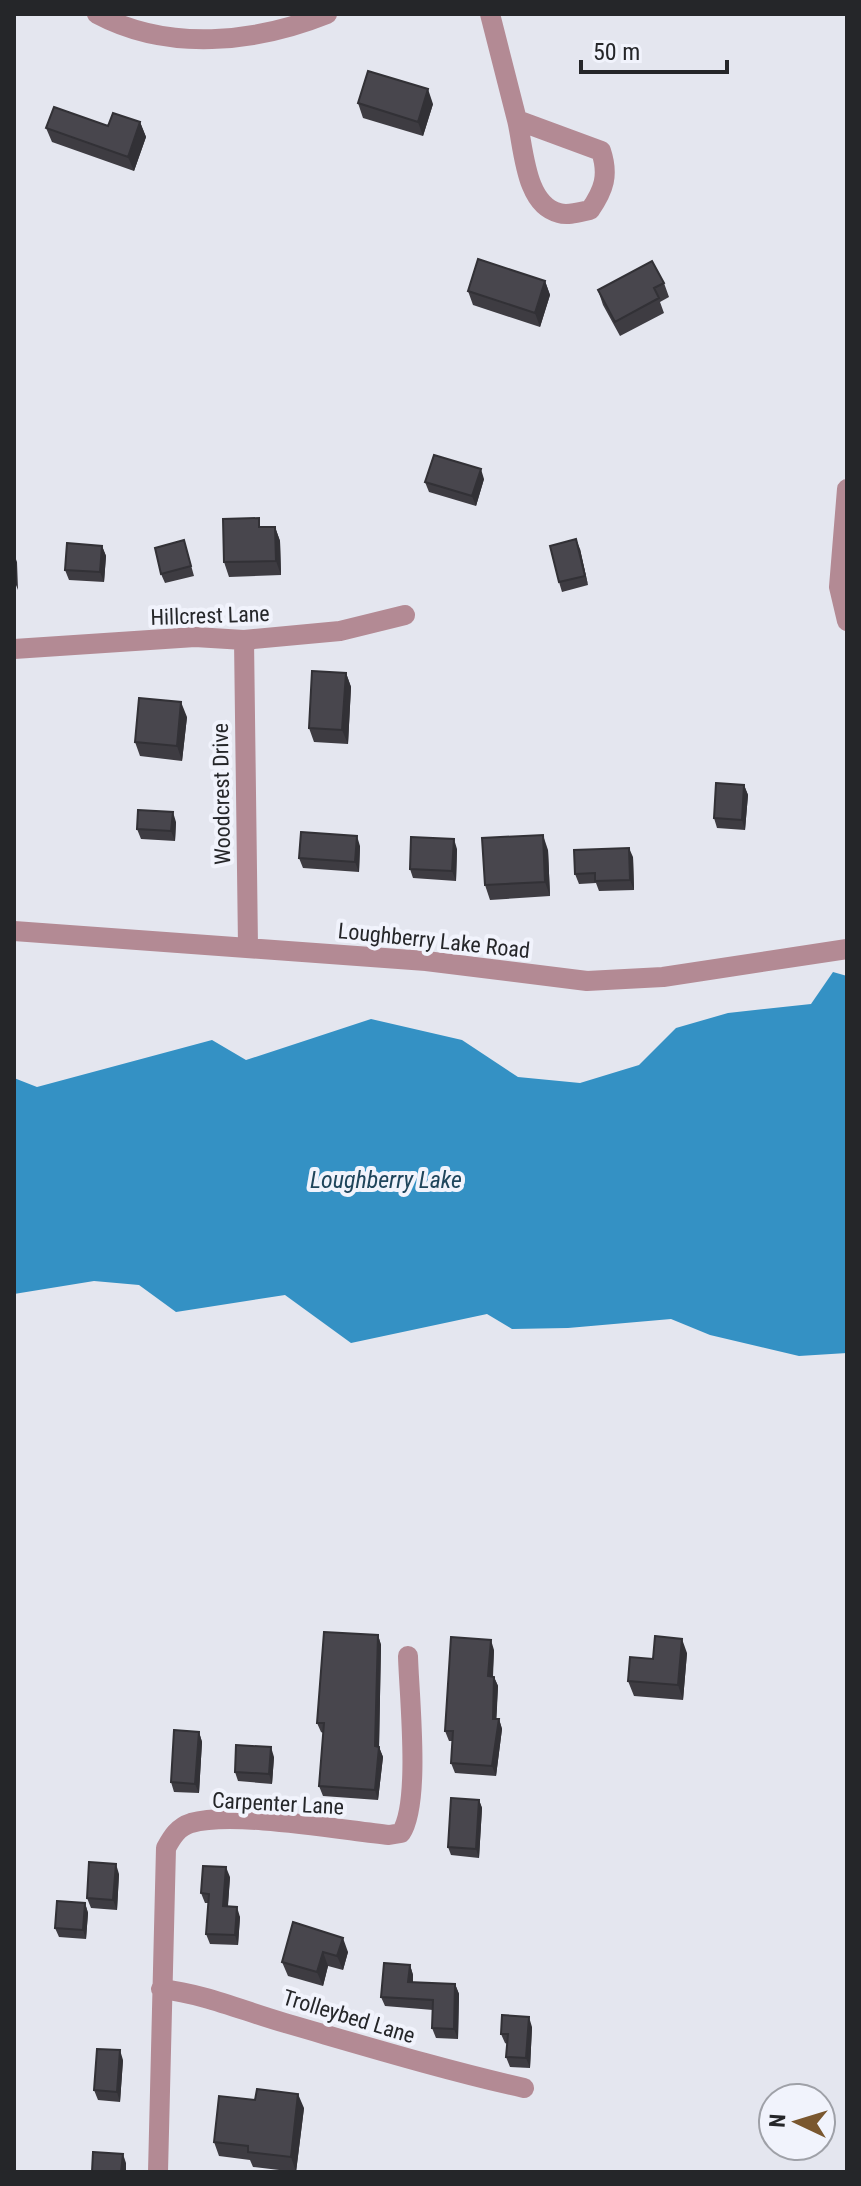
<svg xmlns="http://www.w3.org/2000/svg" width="861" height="2186" font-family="'Roboto Condensed',sans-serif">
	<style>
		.water { fill: #3491c4 }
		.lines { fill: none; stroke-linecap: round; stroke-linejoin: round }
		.minor { stroke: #b38a94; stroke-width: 20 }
		.wall { fill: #3e3c42 }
		.shaded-wall { fill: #323136 }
		.building { fill: #48464d; stroke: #323136; stroke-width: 2 }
		.labels { text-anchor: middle; stroke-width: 8; stroke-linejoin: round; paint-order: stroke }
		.street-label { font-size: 22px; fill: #252629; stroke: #f1f3fc }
		.water-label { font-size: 24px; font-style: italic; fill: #1f455b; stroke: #f1f3fc }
	</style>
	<rect width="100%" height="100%" fill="#e4e6ef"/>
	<path class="water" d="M833 972 847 976V1353L799 1356 710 1335 671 1319 568 1328 512 1329 487 1314 351 1343 285 1295 176 1312 139 1285 94 1281 14 1294V1078L37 1087 212 1040 246 1060 371 1019 462 1040 518 1077 580 1083 639 1065 676 1028 728 1013 811 1004Z"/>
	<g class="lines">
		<path class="minor" d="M97 14C168 52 255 43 327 14
			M490 14 517 120
			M517 120 601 151C609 175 604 190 590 210 580 212 568 216 559 213 525 205 524 149 517 120Z
			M847 489 839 587 847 621
			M244 640 248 946
			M14 649 195 637 244 640 340 631 405 615
			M14 931 426 961 587 981 663 977 847 949
			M161 1989C205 1994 243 2011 285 2023 365 2046 444 2070 524 2088
			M158 2172 166 1848C172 1837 178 1827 191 1823 234 1811 341 1830 389 1835L401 1833C421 1803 409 1696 408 1656"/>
	</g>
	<path class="wall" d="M358 103 433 104 423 136 363 118Z
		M140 122 146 137 134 171 52 142 46 128 108 126Z
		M545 281 550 295 540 327 473 305 468 291Z
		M664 283 669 297 660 302 664 313 620 336 603 305 598 290Z
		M484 479 476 506 429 492 425 482Z
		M275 527 280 541 281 575 229 577 224 562Z
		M184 540 194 576 165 583 161 574Z
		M102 546 106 556 104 582 69 580 65 570Z
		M580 549 588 585 562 592 559 582Z
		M346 673 351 687 348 744 314 742 309 728Z
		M187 717 182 761 140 756 135 742Z
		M744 785 748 795 745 830 717 828 714 818Z
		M176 822 175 841 141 839 137 829Z
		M360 846 359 872 303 868 299 858Z
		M457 849 456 881 413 878 410 869Z
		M548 850 550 896 490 900 485 885Z
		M633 857 634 890 599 891 596 883 579 884 575 874Z
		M378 1635 381 1645 379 1747 383 1757 378 1800 323 1796 319 1786 323 1733 321 1732 317 1723Z
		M494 1650 493 1677H494L498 1686 496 1719H499L502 1729 496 1776 455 1773 451 1763 453 1741H449L445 1731Z
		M687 1653 683 1700 634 1696 628 1681 653 1659Z
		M199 1732 202 1742 199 1793 174 1792 171 1782Z
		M274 1757 272 1784 238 1781 235 1772Z
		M479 1800 482 1808 479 1858 451 1855 448 1847Z
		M119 1874 117 1910 91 1908 87 1898Z
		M230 1877 228 1906 240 1917 238 1945 210 1944 206 1934 208 1903H205L201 1893Z
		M85 1903 88 1913 86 1939 59 1937 55 1928Z
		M293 1922 348 1952 343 1970 328 1966 323 1986 288 1976 282 1962Z
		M410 1965 413 1975V1983L455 1984 459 1994 458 2039 436 2038 432 2028 433 2010 385 2006 381 1997Z
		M532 2027 530 2068 510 2067 506 2057 507 2044 505 2043 501 2034Z
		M123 2060 120 2102 98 2100 94 2090Z
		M255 2100 304 2108 296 2172 253 2167 250 2160 219 2156 214 2142Z"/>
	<path class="shaded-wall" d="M428 89 433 104 423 136 418 122Z
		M140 122 146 137 134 171 128 157Z
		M545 281 550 295 540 327 535 313Z
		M481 469 484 479 476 506 472 496Z
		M275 527 280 541 281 575 276 561Z
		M576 539 580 549 588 585 585 576Z
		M102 546 106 556 104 582 100 572Z
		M14 554 17 562 18 590 14 580Z
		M346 673 351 687 348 744 342 730Z
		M181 702 187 717 182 761 177 746Z
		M744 785 748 795 745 830 742 820Z
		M173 812 176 822 175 841 171 831Z
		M543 835 548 850 550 896 545 882Z
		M357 836 360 846 359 872 355 862Z
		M454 839 457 849 456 881 452 871Z
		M629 848 633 857 634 890 630 880Z
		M378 1635 381 1645 379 1748V1747L383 1757 378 1800 375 1790Z
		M682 1639 687 1653 683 1700 678 1685Z
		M491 1640 494 1650 492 1686 488 1676Z
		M494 1677 498 1686 496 1729 493 1719Z
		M499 1719 502 1729 496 1776 492 1766Z
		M199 1732 202 1742 199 1793 195 1784Z
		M271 1747 274 1757 272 1784 269 1774Z
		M479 1800 482 1808 479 1858 476 1849Z
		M116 1864 119 1874 117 1910 113 1900Z
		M226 1867 230 1877 227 1916 223 1906Z
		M85 1903 88 1913 86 1939 83 1930Z
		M237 1907 240 1917 238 1945 235 1935Z
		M343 1938 348 1952 343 1970 337 1956Z
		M323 1952 328 1966 323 1986 317 1972Z
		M410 1965 413 1975 412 1992 408 1982Z
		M455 1984 459 1994 458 2039 454 2029Z
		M529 2017 532 2027 530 2068 526 2058Z
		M120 2050 123 2060 120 2102 117 2092Z
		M298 2094 304 2108 296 2172 291 2157Z
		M123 2154 126 2163V2172H121Z"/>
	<path class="building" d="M368 71 428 89 418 122 358 103Z
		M54 107 108 126 113 113 140 122 128 157 46 128Z
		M478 259 545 281 535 313 468 291Z
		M652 261 664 283 654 288 659 298 615 322 598 290Z
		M434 455 481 469 472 496 425 482Z
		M259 518V527H275L276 561 224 562 223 519Z
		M576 539 585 576 559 582 550 546Z
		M184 540 191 566 161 574 155 548Z
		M67 543 102 546 100 572 65 570Z
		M312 671 346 673 342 730 309 728Z
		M139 698 181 702 177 746 135 742Z
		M716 783 744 785 742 820 714 818Z
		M138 810 173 812 171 831 137 829Z
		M301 832 357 836 355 862 299 858Z
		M543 835 545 882 485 885 482 838Z
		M411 837 454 839 452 871 410 869Z
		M629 848 630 880 595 881V873L575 874 574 850Z
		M324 1632 378 1635 375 1746 379 1747 375 1790 319 1786 324 1723H317Z
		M655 1636 682 1639 678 1685 628 1681 630 1657 653 1659Z
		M451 1637 491 1640 488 1676 494 1677 493 1719H499L492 1766 451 1763 453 1731H445Z
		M174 1730 199 1732 195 1784 171 1782Z
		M236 1745 271 1747 269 1774 235 1772Z
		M451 1798 479 1800 476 1849 448 1847Z
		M89 1862 116 1864 113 1900 87 1898Z
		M203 1866 226 1867 223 1906 237 1907 235 1935 206 1934 209 1894 201 1893Z
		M57 1901 85 1903 83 1930 55 1928Z
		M293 1922 343 1938 337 1956 323 1952 317 1972 282 1962Z
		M384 1963 410 1965 408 1982 455 1984 454 2029 432 2028 433 2000 381 1997Z
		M502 2015 529 2017 526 2058 506 2057 508 2034H501Z
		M97 2049 120 2050 117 2092 94 2090Z
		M257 2089 298 2094 291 2157 248 2152V2146L214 2142 219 2096 255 2100Z
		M93 2152 123 2154 121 2172H92Z"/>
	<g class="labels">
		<g class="street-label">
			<text transform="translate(210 615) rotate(-2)" y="8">Hillcrest Lane</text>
			<text transform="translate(221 794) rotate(-91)" y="8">Woodcrest Drive</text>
			<text transform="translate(434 940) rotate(6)" y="8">Loughberry Lake Road</text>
			<text transform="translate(278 1803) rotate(3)" y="8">Carpenter Lane</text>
			<text transform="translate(349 2016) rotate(17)" y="8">Trolleybed Lane</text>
		</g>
		<g class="water-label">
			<text x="386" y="1188">Loughberry Lake</text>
		</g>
	</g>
	<rect width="861" height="2186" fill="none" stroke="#252629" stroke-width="32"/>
	<g transform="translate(797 2122) rotate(274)"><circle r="38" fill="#f1f3fc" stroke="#9fa1a8" stroke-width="2"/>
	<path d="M0-6L14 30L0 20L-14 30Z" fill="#7a572f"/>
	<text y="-12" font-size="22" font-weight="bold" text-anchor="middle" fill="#252629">N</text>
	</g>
	<path d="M581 60v12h146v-12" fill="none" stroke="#252629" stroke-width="4"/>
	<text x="593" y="60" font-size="24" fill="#252629" stroke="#f1f3fc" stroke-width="6" paint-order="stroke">50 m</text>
</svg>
